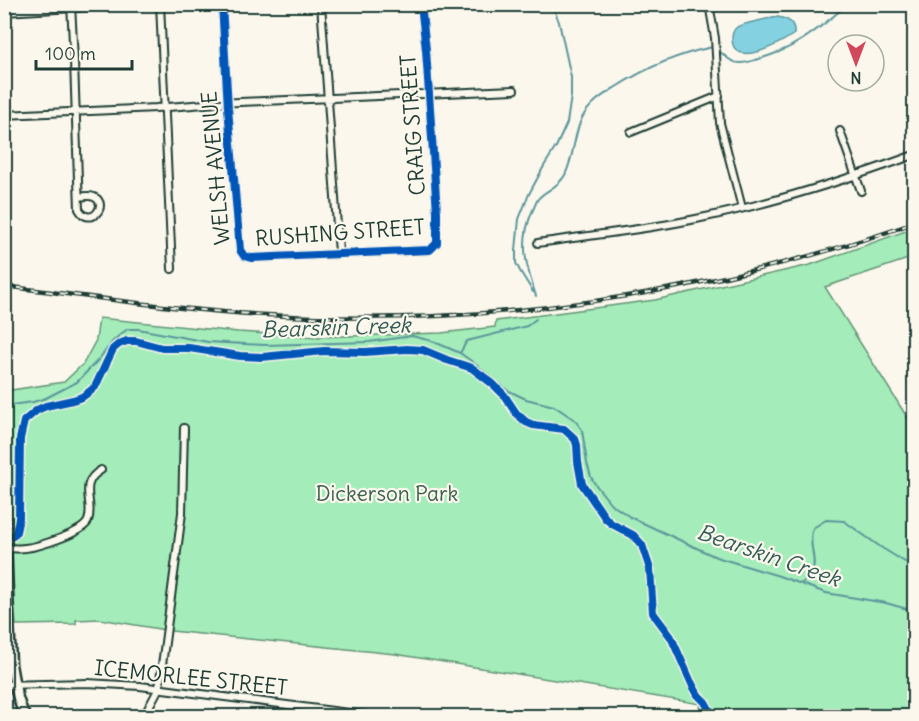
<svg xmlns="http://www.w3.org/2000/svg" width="919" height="721" font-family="Delius,sans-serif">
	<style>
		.green { fill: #a4ecb9; stroke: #629476; stroke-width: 1.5 }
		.water { fill: #84d2e1; stroke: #5c969c; stroke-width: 1.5 }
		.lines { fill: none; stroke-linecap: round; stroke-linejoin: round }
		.stream { stroke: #5c969c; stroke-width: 2 }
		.minor-casing { stroke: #1f3d34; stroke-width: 10 }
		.secondary-casing { stroke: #1f3d34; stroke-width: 13 }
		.minor { stroke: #fbf7ec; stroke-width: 6 }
		.secondary { stroke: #fbf7ec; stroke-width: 8 }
		.rail-casing { stroke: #1f3d34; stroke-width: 4.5 }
		.rail { stroke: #fbf7ec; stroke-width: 2; stroke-dasharray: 7; stroke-linecap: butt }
		.cycleway-casing { stroke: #fbf7ec; stroke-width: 11 }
		.cycleway { stroke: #0057b8; stroke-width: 8 }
		.labels { text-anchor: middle; stroke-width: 4.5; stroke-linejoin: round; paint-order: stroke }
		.street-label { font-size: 21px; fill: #1f3d34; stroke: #fbf7ec }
		.park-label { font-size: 21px; fill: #3a604f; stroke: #fbf7ec }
		.water-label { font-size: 22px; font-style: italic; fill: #335b57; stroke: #fbf7ec }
	</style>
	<rect width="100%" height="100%" fill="#fbf7ec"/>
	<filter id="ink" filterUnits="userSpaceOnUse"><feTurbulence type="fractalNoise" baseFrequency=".0167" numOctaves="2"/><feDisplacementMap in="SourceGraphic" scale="12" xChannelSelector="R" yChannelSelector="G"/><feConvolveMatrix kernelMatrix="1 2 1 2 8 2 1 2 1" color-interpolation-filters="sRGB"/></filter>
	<g filter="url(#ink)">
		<path class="green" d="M914 228V257L825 287 914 428V716H698L701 704 395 654 171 631 100 619 76 620V624L16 625 11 562 5 391 64 382 83 364 96 340 99 318 238 332 316 337 441 333 495 327 496 321 655 300 810 265Z"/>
		<path class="water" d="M778 17C788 19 795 22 794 34 782 43 733 70 732 39 732 34 733 30 737 27 741 24 771 18 778 17Z"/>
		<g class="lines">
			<path class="stream" d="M718 50C722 53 727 59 732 61 739 65 748 62 755 60 791 51 814 33 842 9L846 4
				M533 292 520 271 516 263V250L519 219 529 194 544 166 556 147 567 123 571 96V77L559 22 552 4
				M536 296C526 266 519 243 532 212 534 208 536 202 538 199 546 189 557 189 565 175 574 157 574 133 582 118 590 103 602 96 616 87 646 68 677 54 713 47
				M460 353 467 341 527 326 536 319
				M11 405 33 402 46 398 77 382 99 359 113 341 122 333 128 329H138L208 342 265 345 369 342 412 336 432 341 460 353 474 363 507 390 526 399 554 406 575 420 582 430 587 463 591 477 595 484 611 504 630 517 716 557 779 576 826 593 886 603 914 611
				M801 584C804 581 810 577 812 573 818 560 807 543 813 528L826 520 844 521 882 548 905 562 914 564"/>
			<defs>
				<path id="minor" d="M71 4 74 61 79 209C90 229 110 204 94 197 90 195 84 196 79 197
					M160 4 172 269
					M222 4 228 108 240 250 244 256 251 258 430 250 437 243V212L426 50 421 4
					M321 4 339 253
					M709 4 715 38 720 123 742 208
					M4 12 144 4
					M4 115 156 108 217 103 514 90
					M840 131 861 191
					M631 132 719 96
					M538 243C590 235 644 230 696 219 770 204 843 181 914 155
					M7 548C13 548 19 549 25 548 38 547 83 533 88 521 95 502 77 484 101 470
					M4 685 87 683 140 686 372 716
					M144 716 159 688 182 513 184 428"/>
				<path id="secondary" d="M4 497 11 664C14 682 17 700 25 716"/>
			</defs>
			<use href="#minor" class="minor-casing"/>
			<use href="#secondary" class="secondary-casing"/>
			<use href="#minor" class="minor"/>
			<use href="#secondary" class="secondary"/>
			<defs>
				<path id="rail" d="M4 286C92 297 179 310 267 315 486 328 708 295 914 223"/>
			</defs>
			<use href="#rail" class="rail-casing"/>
			<use href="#rail" class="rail"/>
			<defs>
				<path id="cycleway" d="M222 4 228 108 240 250 244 256 251 258 430 250 437 243V212L426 50 421 4
					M6 537 13 536 16 532 19 518 20 439 24 421 37 410 46 406 73 400 82 397 89 392 95 387 113 349 119 344 127 341H136L162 348H189L240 356 262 357 324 351 365 352 407 349 423 350 447 360 472 368 493 384 504 395 516 413 526 422 533 425 564 429 575 439 577 445 578 462 582 484 606 519 612 524 633 535 642 545 650 569 653 613 671 637 691 682 698 695 705 702 713 716"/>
			</defs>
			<use href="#cycleway" class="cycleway-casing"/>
			<use href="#cycleway" class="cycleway"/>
		</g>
	</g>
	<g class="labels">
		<g class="street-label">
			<text transform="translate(413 125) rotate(-94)" y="7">CRAIG STREET</text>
			<text transform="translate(216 168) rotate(-95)" y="7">WELSH AVENUE</text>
			<text transform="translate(340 233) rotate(-4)" y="7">RUSHING STREET</text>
			<text transform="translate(191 678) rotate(6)" y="7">ICEMORLEE STREET</text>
		</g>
		<g class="park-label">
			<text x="387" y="501">Dickerson Park</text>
		</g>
		<g class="water-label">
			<text transform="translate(336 327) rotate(-2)" y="8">Bearskin Creek</text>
			<text transform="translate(769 555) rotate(19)" y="8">Bearskin Creek</text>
		</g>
	</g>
	<rect width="919" height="721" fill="none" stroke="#fbf7ec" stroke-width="24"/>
	<rect x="12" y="12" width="895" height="697" fill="none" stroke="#1f3d34" stroke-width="2" filter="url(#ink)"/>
	<g transform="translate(856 63) rotate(180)"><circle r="28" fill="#fbf7ec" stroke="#a3ada2" stroke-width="1.5"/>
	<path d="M0-4.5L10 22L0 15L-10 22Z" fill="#d1495b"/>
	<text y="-9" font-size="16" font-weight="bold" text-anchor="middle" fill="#1f3d34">N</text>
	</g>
	<path d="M36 60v9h96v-9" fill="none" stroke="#1f3d34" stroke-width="3"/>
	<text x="45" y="60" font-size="18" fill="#1f3d34" stroke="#fbf7ec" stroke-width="4.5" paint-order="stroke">100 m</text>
</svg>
